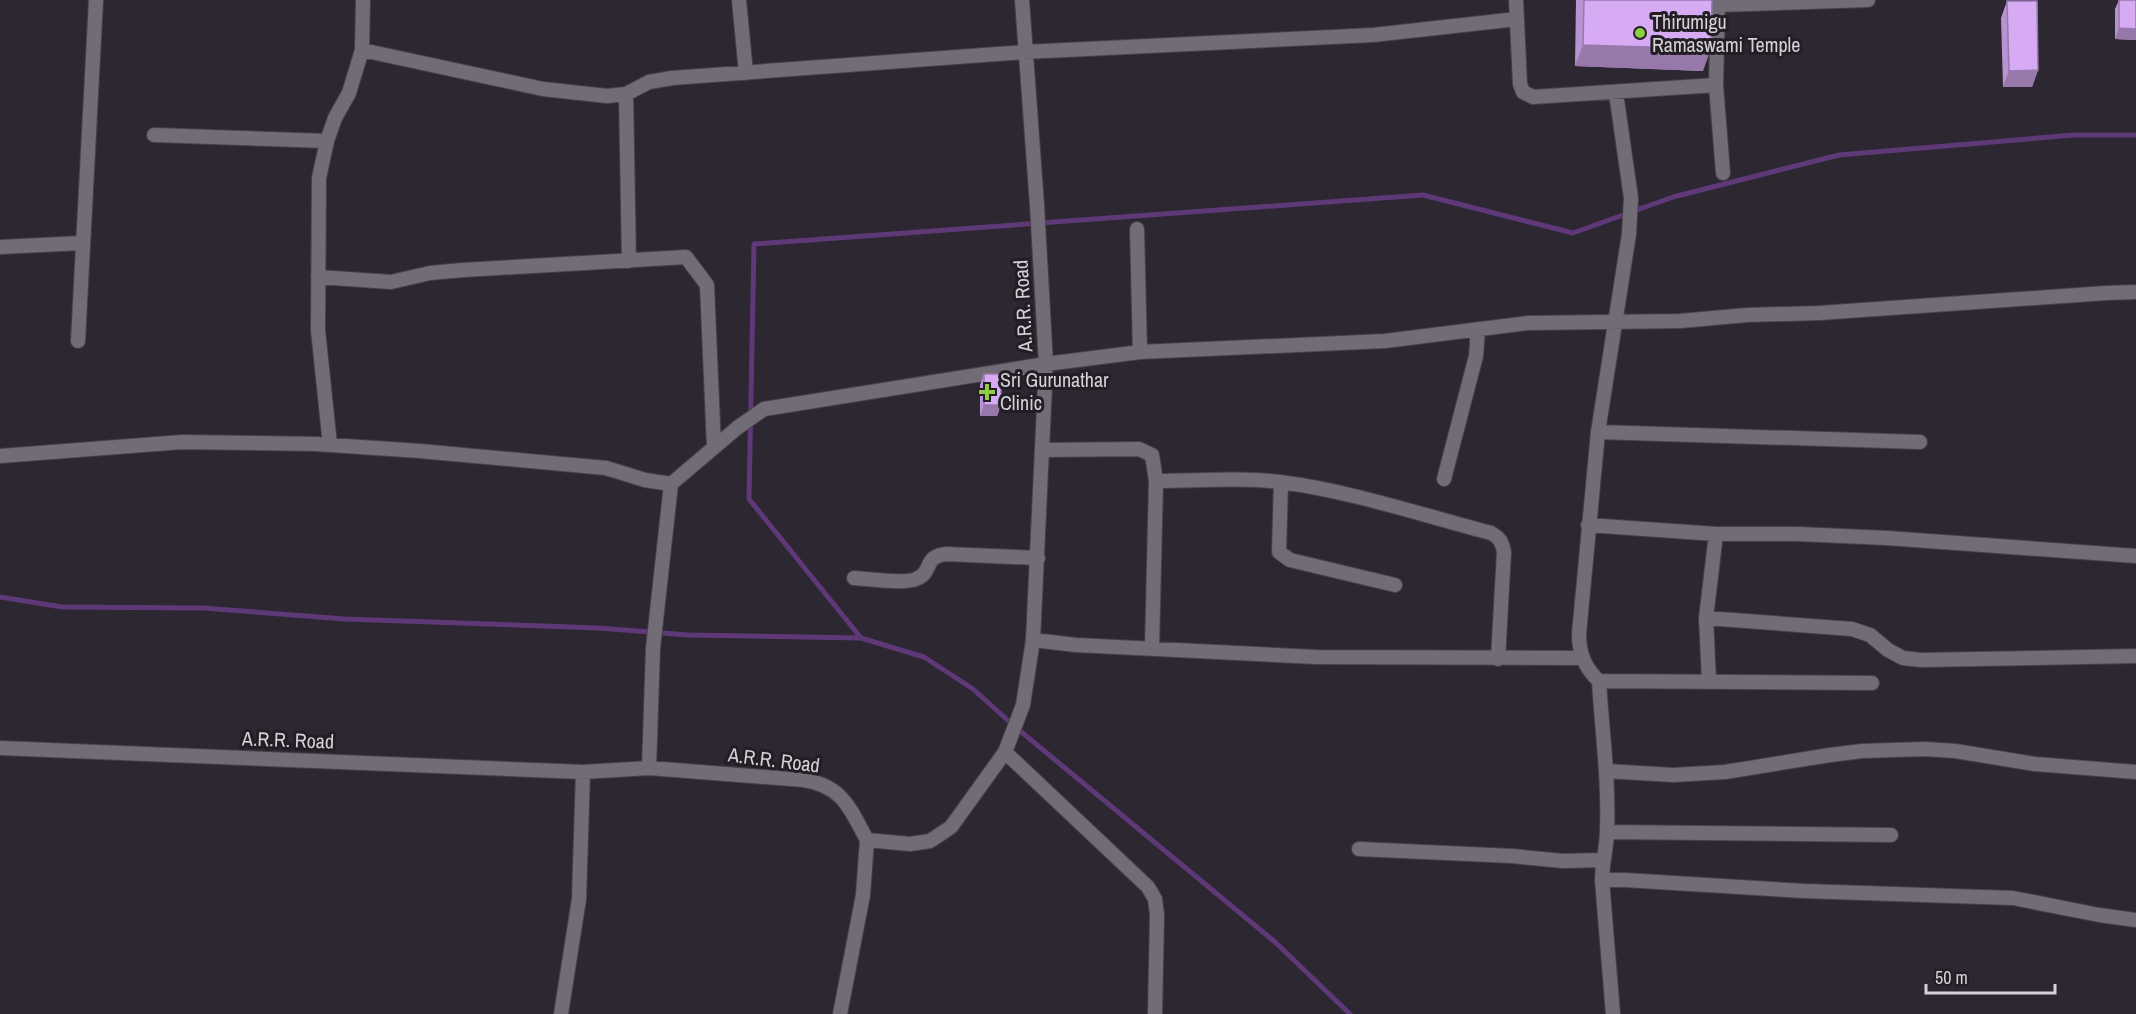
<svg xmlns="http://www.w3.org/2000/svg" width="2136" height="1014" font-family="'Archivo Narrow',sans-serif">
	<style>
		.lines { fill: none; stroke-linecap: round; stroke-linejoin: round }
		.stream { stroke: #5f3878; stroke-width: 5 }
		.street-casing { stroke: #47424a; stroke-width: 16 }
		.street { stroke: #726c76; stroke-width: 14 }
		.wall { fill: #b893d2 }
		.shaded-wall { fill: #9678ab }
		.building { fill: #d6abf4; stroke: #9678ab; stroke-width: 1.5 }
		.poi-dot { fill: #8ece43; stroke: #231e26; stroke-width: 2 }
		.labels { text-anchor: middle; stroke-width: 6; stroke-linejoin: round; paint-order: stroke }
		.poi-label { font-size: 20px; fill: #d5d1d7; stroke: #231e26; text-anchor: start }
		.street-label { font-size: 20px; fill: #d5d1d7; stroke: #231e26 }
	</style>
	<rect width="100%" height="100%" fill="#2c2730"/>
	<g class="lines">
		<path class="stream" d="M0 597 62 607 203 608 345 619 598 628 689 635 861 638 924 657 973 689 1013 725 1275 942 1350 1014
			M861 638 749 499 754 244 1423 195 1573 233 1673 197 1839 155 2074 135H2136"/>
		<defs>
			<path id="street" d="M739 0 746 73
				M1516 0 1520 84 1523 92 1533 97 1716 85 1718 0
				M1718 5 1868 0
				M362 50 543 89 607 96 626 94 649 82 672 78 1024 52 1373 35 1517 19
				M1716 85 1723 173
				M626 94 629 261
				M154 135 327 141
				M1137 229 1140 352
				M0 247 82 243
				M318 277 391 282 430 273 463 270 686 257 707 285 714 447
				M78 341 96 0
				M1598 432 1920 442
				M330 445 318 330 319 178 327 141 335 118 349 93 362 50 363 0
				M1042 450 1139 449 1152 455 1156 481 1152 648
				M0 456 182 442 316 444 420 451 606 468 645 480 671 484 737 428 764 409 1046 364 1140 352 1385 341 1528 323 1680 321 1747 315 1819 313 2106 293 2136 292
				M1444 479 1476 356 1478 329
				M1156 481C1197 481 1239 477 1280 482 1351 491 1422 515 1491 533 1500 538 1502 542 1504 552L1498 659
				M1281 482 1279 552 1290 560 1395 585
				M1588 525 1716 534H1798L1887 538 2136 556
				M854 578C867 579 905 584 916 579 934 572 922 557 946 554L1038 558
				M1706 618 1852 629 1870 635 1888 650 1903 658 1921 660 2136 656
				M1033 640 1076 645 1316 657 1582 658
				M1599 681 1872 683
				M1709 681 1706 618 1716 534
				M0 748 583 772 649 768 804 780C843 786 850 809 867 840L910 844 930 841 951 827 1005 752 1023 705 1033 640 1046 364 1037 205 1022 0
				M1005 752 1148 887 1155 899 1157 915 1155 1014
				M649 768 653 648 671 484
				M1606 771 1673 775 1725 772 1830 755 1862 751 1925 749 1955 751 2035 764 2136 772
				M1607 832 1891 835
				M1359 849 1512 856 1563 861 1602 860
				M1602 880H1625L1804 891 2013 898 2099 915 2136 920
				M561 1014 579 899 583 772
				M840 1014 863 895 867 840
				M1613 1014 1602 880C1602 863 1607 847 1607 830 1609 780 1602 731 1599 681 1585 668 1579 654 1579 634L1598 432 1629 234 1631 198 1616 93"/>
		</defs>
		<use href="#street" class="street-casing"/>
		<use href="#street" class="street"/>
	</g>
	<path class="wall" d="M1576 0H1712L1703 71 1575 66Z
		M2119 0H2136V40L2115 39V9Z
		M2007 1 2038 70 2032 87H2003L2001 18Z
		M984 374 1001 405 997 416H980V385Z"/>
	<path class="shaded-wall" d="M2119 28 2136 29V40L2115 39Z
		M1583 45 1711 49 1703 71 1575 66Z
		M2038 70 2032 87H2003L2009 71Z
		M984 405H1001L997 416H980Z"/>
	<path class="building" d="M1584 0H1712L1711 49 1583 45Z
		M2119 0H2136V29L2119 28Z
		M2007 1H2037L2038 70 2009 71Z
		M984 374H1001V405H984Z"/>
	<g class="poi-dot">
		<circle cx="1640" cy="33" r="6"/>
		<path d="M984 383h6v6h6v6h-6v6h-6v-6h-6v-6h6z"/>
	</g>
	<g class="labels">
		<g class="poi-label">
			<text x="1652" y="29">Thirumigu<tspan x="1652" dy="23">Ramaswami Temple</tspan></text>
			<text x="1000" y="387">Sri Gurunathar<tspan x="1000" dy="23">Clinic</tspan></text>
		</g>
		<g class="street-label">
			<text transform="translate(1023 306) rotate(-93)" y="7">A.R.R. Road</text>
			<text transform="translate(288 740) rotate(2)" y="7">A.R.R. Road</text>
			<text transform="translate(774 760) rotate(7)" y="7">A.R.R. Road</text>
		</g>
	</g>
	<path d="M1926 984v9h129v-9" fill="none" stroke="#d5d1d7" stroke-width="3"/>
	<text x="1935" y="984" font-size="18" fill="#d5d1d7" stroke="#231e26" stroke-width="4.5" paint-order="stroke">50 m</text>
</svg>
